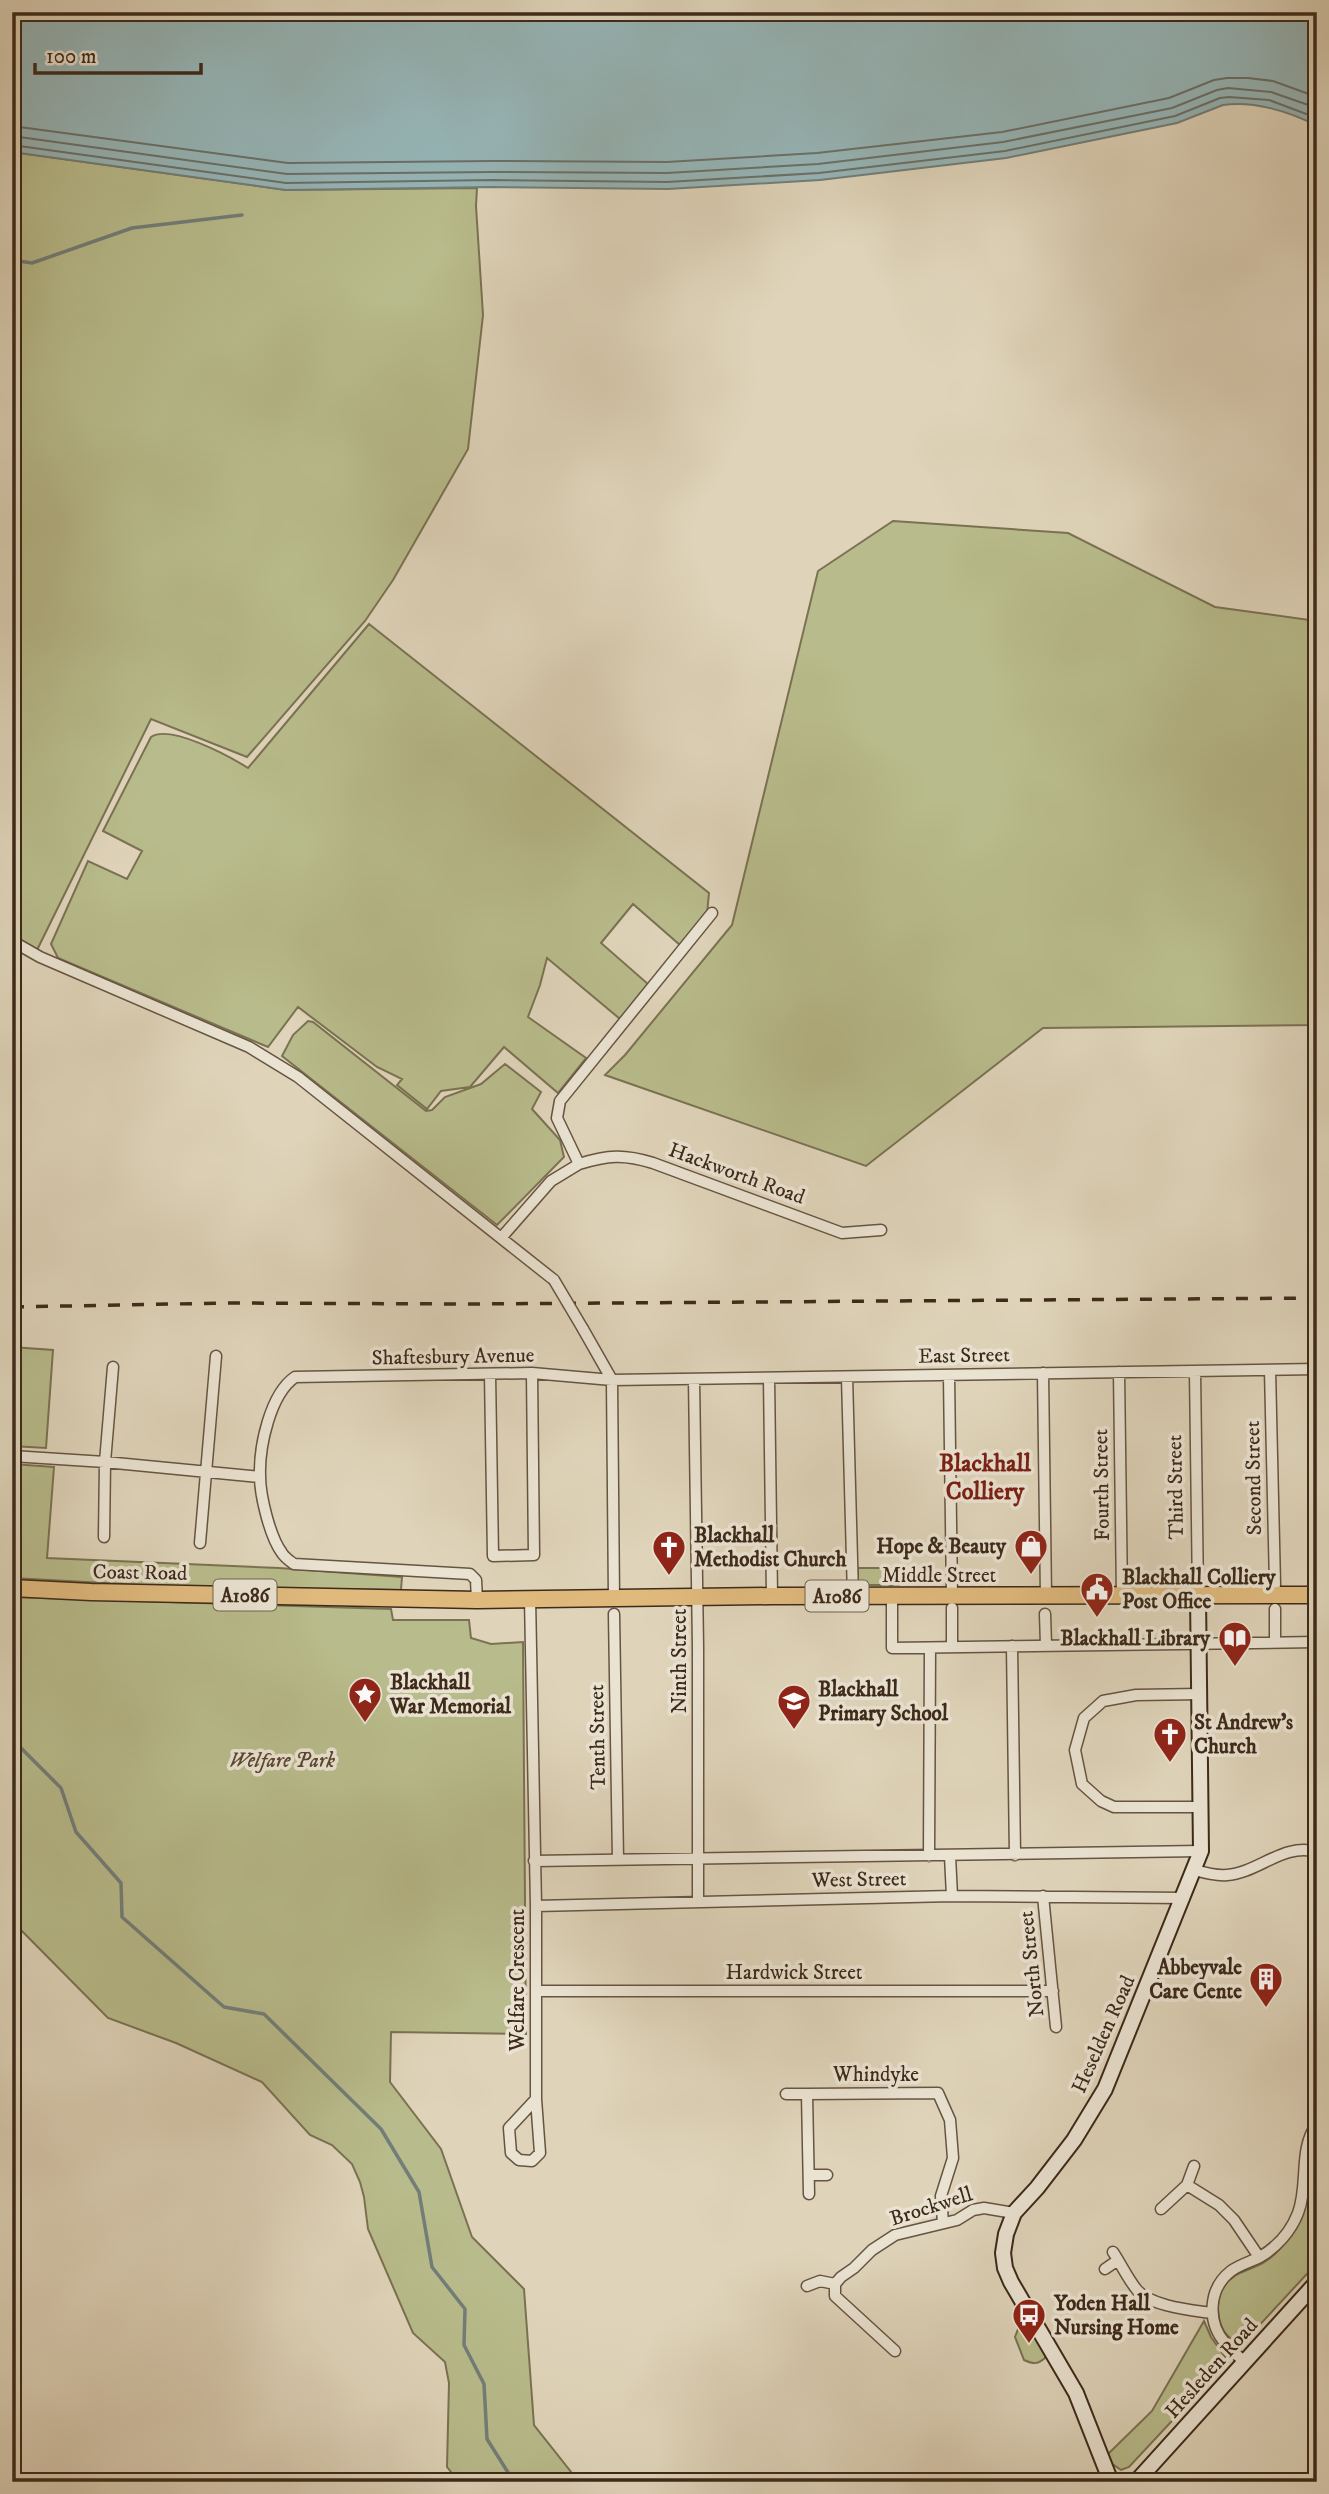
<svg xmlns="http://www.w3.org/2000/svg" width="1329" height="2494" font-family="'IM FELL DW Pica',serif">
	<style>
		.green { fill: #b8bb8b; stroke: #7a7252; stroke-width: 2 }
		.water { fill: #96b6b8; stroke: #727e79; stroke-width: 2 }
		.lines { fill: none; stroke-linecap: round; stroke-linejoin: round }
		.shore { stroke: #6a7069; stroke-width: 2 }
		.stream { stroke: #727e79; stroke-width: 3.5 }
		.street-casing { stroke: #665442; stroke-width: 13 }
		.secondary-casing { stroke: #3d2a1a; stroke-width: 18 }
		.primary-casing { stroke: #3d2a1a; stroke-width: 19 }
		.street { stroke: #eae3d2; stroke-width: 10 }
		.secondary { stroke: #eae3d2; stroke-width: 14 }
		.primary { stroke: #e0ba7d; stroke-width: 16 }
		.rail { stroke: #3d2a1a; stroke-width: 3.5; stroke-dasharray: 12 12; stroke-linecap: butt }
		.street-bridge-casing { stroke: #665442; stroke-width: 13; stroke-linecap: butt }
		.street-bridge { stroke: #eae3d2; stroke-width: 10 }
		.labels { text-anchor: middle; stroke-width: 7; stroke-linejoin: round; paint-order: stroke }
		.shield { fill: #eae3d2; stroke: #716251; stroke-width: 2 }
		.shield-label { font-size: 19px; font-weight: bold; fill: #3d2a1a }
		.street-label { font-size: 21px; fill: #3d2a1a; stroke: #eae3d2 }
		.poi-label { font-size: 21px; font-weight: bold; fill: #3d2a1a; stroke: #eae3d2; text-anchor: start }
		.park-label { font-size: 21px; font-style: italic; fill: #564731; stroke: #eae3d2 }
		.quarter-label { font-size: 24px; font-weight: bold; fill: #7a1f14; stroke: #eae3d2 }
	</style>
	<rect width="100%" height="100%" fill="#dfd4ba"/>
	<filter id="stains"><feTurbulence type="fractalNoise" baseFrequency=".00286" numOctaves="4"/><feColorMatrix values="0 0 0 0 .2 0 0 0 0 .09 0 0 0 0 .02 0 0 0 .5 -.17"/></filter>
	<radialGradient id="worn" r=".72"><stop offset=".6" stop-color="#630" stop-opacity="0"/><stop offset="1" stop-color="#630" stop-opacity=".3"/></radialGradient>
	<path class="green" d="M12 152 286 190 477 188 476 206 483 315 468 449 393 580 365 621 247 757 151 719 35 954 12 941Z
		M893 521 1068 533 1215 607 1317 621V1025L1043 1028 866 1166 605 1075 625 1055 732 925 818 571Z
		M369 624 709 893 707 914 680 945 633 904 601 943 648 984 620 1019 547 958 540 985 528 1017 586 1058 558 1093 504 1047 470 1087 441 1091 427 1109 397 1085 402 1079 377 1067 298 1007 268 1047 58 958 51 944 88 861 127 879 142 851 103 831 151 737C170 724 229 756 248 768Z
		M308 1021 313 1022 426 1111 432 1110 445 1097 481 1084 505 1064 541 1092 532 1109 560 1140 564 1157 497 1225 282 1056 293 1035Z
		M12 1347 53 1350 46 1448 12 1446Z
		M12 1464 54 1467 47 1558 279 1568 402 1577 401 1590 198 1588 12 1578Z
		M858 1568H899V1585H858Z
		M12 1597 391 1609 393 1620H469L471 1638 491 1644 523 1642 526 2034 391 2032 390 2082 441 2149 472 2237 524 2289 534 2425 579 2482H459L447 2467 449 2383 445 2362 413 2333 368 2229 364 2197 360 2182 352 2164 332 2145 310 2135 262 2082 176 2043 108 2018 12 1921Z
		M1306 2203 1317 2206V2263L1243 2343C1218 2342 1212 2303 1224 2286 1235 2270 1252 2271 1266 2261 1286 2248 1297 2223 1306 2203Z
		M1204 2321 1211 2337 1228 2361 1129 2467 1121 2470 1111 2463 1108 2454 1152 2411Z
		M1028 2326 1045 2351V2358C1037 2365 1033 2364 1024 2360L1015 2337 1018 2329Z"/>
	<path class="water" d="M12 12H1317V126C1289 111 1254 101 1223 105L1177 123 1006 158 820 180 668 189 492 187 286 190 12 152Z"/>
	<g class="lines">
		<path class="shore" d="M12 126 288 163 492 161 667 162 817 153 1002 132 1169 98 1214 80 1227 78H1248L1273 81 1317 97
			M12 136 287 174 492 172 667 173 818 164 1003 142 1172 108 1217 90 1228 88 1271 92 1317 108
			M12 145 286 183 492 180 667 182 819 173 1005 151 1175 116 1220 98 1229 97 1269 100 1317 118"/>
		<path class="stream" d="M12 260 32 263 132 228 242 215
			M12 1739 61 1788 76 1832 121 1883 122 1917 224 2007 264 2014 381 2129 419 2192 432 2267 465 2309 464 2345 484 2384 487 2439 514 2482"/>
		<defs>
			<path id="street" d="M12 941 40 957 249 1047 298 1077 554 1280
				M579 1164C608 1155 624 1154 653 1163L842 1233 881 1230
				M501 1238 551 1181 579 1164 557 1118 560 1101 712 913
				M583 1329 612 1380 614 1599
				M1270 1370 1275 1585
				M1195 1371 1198 1596
				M1119 1372 1122 1596
				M1043 1373 1046 1597
				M490 1374 493 1556 534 1555 532 1373
				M949 1375 952 1597
				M847 1377 853 1596
				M769 1378 772 1596
				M694 1379 698 1647V1901
				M12 1456 105 1462 260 1477
				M104 1537 105 1462 113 1367
				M200 1543 216 1356
				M892 1596V1648L1317 1642
				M530 1598 536 1906V2099L540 2153 532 2161 519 2160 511 2153 509 2128 536 2099
				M477 1600 476 1580 470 1574 294 1564C290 1561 285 1558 282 1553 270 1537 260 1496 260 1476 259 1447 270 1394 295 1377L532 1373 612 1380 1317 1369
				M952 1608V1647
				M614 1614 618 1860
				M1045 1614 1046 1645
				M1275 1642V1609
				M1012 1646 1015 1855
				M1200 1694 1136 1695 1103 1701 1084 1718 1075 1750 1082 1784 1101 1801 1114 1807H1201
				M929 1856 930 1648
				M950 1856 952 1896
				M534 1861 1201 1851
				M1195 1870C1205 1873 1216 1876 1227 1875 1258 1873 1284 1842 1317 1852
				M1043 1896 1056 2027
				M536 1906 952 1896 1184 1898
				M536 1991H1053
				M786 2094H807
				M809 2175H827
				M1187 2185 1219 2205 1234 2220 1259 2257
				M809 2194 807 2094 938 2093 950 2120 953 2158 941 2196 943 2223
				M1161 2209 1187 2185 1194 2166
				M1113 2252C1121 2264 1128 2279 1137 2290 1150 2306 1191 2310 1211 2313
				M1105 2269 1118 2260
				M807 2286 820 2281 835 2284
				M895 2351 835 2296V2284L841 2277 854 2268 872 2250 895 2235 957 2220 973 2210 984 2208 1014 2213
				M1245 2362C1238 2356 1230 2350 1225 2343 1207 2322 1208 2289 1231 2271 1239 2265 1250 2262 1260 2257 1277 2247 1291 2231 1298 2213 1309 2184 1298 2149 1317 2124"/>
			<path id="secondary" d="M1111 2482 1076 2393 1011 2282 1005 2268 1003 2253 1006 2234 1014 2213 1037 2188 1074 2140 1105 2089 1201 1851 1198 1596
				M1136 2482 1317 2282"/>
			<path id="primary" d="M12 1588 91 1592 477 1600 772 1596 1317 1595"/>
		</defs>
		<use href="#street" class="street-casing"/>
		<use href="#secondary" class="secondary-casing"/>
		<use href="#primary" class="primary-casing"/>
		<use href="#street" class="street"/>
		<use href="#secondary" class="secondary"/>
		<use href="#primary" class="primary"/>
		<path class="rail" d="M12 1307 227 1303 468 1304 1317 1298"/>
		<defs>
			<path id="street-bridge" d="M554 1280 583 1329"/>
		</defs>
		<use href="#street-bridge" class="street-bridge-casing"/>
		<use href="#street-bridge" class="street-bridge"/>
	</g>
	<defs>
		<symbol id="shop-pin" viewBox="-11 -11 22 30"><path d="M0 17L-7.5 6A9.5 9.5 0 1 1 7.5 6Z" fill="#8f2418" stroke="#eae3d2"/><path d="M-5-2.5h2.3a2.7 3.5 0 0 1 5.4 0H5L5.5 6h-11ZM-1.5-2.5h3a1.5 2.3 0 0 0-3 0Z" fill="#fff"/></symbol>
		<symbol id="church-pin" viewBox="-11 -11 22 30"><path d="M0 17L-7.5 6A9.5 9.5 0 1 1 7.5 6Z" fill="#8f2418" stroke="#eae3d2"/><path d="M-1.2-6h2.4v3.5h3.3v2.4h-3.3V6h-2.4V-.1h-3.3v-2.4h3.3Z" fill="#fff"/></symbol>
		<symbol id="civic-pin" viewBox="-11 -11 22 30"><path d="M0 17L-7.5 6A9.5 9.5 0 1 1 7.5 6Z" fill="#8f2418" stroke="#eae3d2"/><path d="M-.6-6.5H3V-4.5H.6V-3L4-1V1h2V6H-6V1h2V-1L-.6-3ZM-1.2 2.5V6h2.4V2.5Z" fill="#fff"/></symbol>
		<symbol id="library-pin" viewBox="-11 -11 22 30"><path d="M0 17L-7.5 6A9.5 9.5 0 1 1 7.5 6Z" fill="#8f2418" stroke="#eae3d2"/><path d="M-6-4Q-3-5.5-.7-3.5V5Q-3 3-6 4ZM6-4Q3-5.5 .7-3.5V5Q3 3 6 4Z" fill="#fff"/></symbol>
		<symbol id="sight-pin" viewBox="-11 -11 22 30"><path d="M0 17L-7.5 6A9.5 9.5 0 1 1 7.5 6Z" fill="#8f2418" stroke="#eae3d2"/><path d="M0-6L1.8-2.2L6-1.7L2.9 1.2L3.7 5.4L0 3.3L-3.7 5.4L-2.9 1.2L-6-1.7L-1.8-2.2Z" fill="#fff"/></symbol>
		<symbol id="school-pin" viewBox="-11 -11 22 30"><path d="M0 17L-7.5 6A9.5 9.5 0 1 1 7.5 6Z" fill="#8f2418" stroke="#eae3d2"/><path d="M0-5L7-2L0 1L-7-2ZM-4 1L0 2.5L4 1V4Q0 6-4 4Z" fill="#fff"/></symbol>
		<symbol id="building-pin" viewBox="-11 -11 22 30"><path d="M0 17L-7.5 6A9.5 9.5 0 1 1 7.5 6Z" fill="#8f2418" stroke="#eae3d2"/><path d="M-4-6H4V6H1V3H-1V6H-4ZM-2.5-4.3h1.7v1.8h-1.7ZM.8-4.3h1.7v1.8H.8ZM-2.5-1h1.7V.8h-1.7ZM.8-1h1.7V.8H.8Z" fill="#fff"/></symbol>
		<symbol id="bus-pin" viewBox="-11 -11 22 30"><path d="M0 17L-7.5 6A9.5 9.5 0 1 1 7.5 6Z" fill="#8f2418" stroke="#eae3d2"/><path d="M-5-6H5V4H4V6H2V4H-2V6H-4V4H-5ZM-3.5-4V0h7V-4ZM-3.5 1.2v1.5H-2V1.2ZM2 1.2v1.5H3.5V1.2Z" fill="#fff"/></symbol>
	</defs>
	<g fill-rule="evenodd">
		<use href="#shop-pin" x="1012" y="1527" width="38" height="52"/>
		<use href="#church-pin" x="650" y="1528" width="38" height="52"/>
		<use href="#civic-pin" x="1078" y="1570" width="38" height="52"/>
		<use href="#library-pin" x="1216" y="1619" width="38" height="52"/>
		<use href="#sight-pin" x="346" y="1675" width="38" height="52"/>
		<use href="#school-pin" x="775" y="1682" width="38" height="52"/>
		<use href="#church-pin" x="1151" y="1715" width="38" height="52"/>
		<use href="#building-pin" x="1247" y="1960" width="38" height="52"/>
		<use href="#bus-pin" x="1010" y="2296" width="38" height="52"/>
	</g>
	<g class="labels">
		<g class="shield">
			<rect x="213.5" y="1579.5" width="63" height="31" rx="5"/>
			<rect x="805.5" y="1580.5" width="63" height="31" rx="5"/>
		</g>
		<g class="shield-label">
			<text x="245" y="1602">A1086</text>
			<text x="837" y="1603">A1086</text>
		</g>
		<g class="street-label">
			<text transform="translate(737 1173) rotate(20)" y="7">Hackworth Road</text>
			<text transform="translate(964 1355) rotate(-1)" y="7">East Street</text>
			<text transform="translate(453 1356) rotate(-1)" y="7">Shaftesbury Avenue</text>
			<text transform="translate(1253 1478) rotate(-91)" y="7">Second Street</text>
			<text transform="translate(1101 1485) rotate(-91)" y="7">Fourth Street</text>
			<text transform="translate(1175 1487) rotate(-91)" y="7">Third Street</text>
			<text transform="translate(140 1572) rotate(1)" y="7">Coast Road</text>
			<text x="939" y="1582">Middle Street</text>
			<text transform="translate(679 1661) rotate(-90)" y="7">Ninth Street</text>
			<text transform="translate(597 1737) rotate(-91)" y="7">Tenth Street</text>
			<text transform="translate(859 1879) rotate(-1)" y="7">West Street</text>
			<text transform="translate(1031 1964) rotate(-96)" y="7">North Street</text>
			<text x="794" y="1979">Hardwick Street</text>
			<text transform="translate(517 1980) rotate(-90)" y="7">Welfare Crescent</text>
			<text transform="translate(1103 2034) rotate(-66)" y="7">Heselden Road</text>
			<text x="876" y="2081">Whindyke</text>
			<text transform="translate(931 2206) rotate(-18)" y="7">Brockwell</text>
			<text transform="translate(1211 2368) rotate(-48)" y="7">Hesleden Road</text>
		</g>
		<g class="poi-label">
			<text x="694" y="1542">Blackhall<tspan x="694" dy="24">Methodist Church</tspan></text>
			<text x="1006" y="1553" text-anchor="end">Hope &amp; Beauty</text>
			<text x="1122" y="1584">Blackhall Colliery<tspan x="1122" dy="24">Post Office</tspan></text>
			<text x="1210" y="1645" text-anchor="end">Blackhall Library</text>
			<text x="390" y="1689">Blackhall<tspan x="390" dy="24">War Memorial</tspan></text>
			<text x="818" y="1696">Blackhall<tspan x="818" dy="24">Primary School</tspan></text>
			<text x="1194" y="1729">St Andrew's<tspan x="1194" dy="24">Church</tspan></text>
			<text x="1242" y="1974" text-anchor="end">Abbeyvale<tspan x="1242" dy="24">Care Cente</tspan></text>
			<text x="1054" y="2310">Yoden Hall<tspan x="1054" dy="24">Nursing Home</tspan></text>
		</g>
		<g class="park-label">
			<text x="282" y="1767">Welfare Park</text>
		</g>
		<g class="quarter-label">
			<text x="985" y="1471">Blackhall<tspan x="985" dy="28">Colliery</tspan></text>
		</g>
	</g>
	<rect width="1329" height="2494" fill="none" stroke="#dfd4ba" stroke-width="42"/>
	<rect x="14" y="14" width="1301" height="2466" fill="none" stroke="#3d2a1a" stroke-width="3.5"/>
	<rect x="21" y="21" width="1287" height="2452" fill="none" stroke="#3d2a1a" stroke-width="2"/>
	<path d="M35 63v10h166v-10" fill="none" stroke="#3d2a1a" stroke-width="3.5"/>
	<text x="46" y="63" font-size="21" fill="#3d2a1a" stroke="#eae3d2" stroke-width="5" paint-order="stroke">100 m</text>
	<rect width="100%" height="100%" filter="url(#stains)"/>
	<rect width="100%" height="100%" fill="url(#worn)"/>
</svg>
